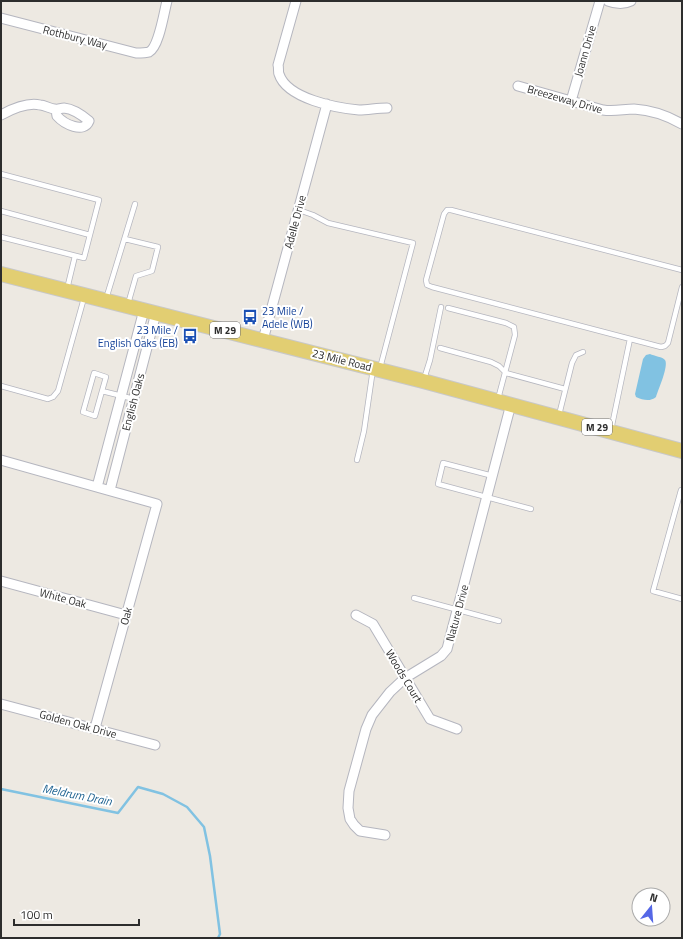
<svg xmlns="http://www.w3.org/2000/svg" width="683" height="939" font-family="'Titillium Web',sans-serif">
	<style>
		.water { fill: #81c2e2 }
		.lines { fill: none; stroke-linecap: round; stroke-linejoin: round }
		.stream { stroke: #81c2e2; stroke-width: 2.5 }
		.lane-casing { stroke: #b5b6bf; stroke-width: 6 }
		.street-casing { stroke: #b5b6bf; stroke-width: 11 }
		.primary-casing { stroke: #c8c8c8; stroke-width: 16 }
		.lane { stroke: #fff; stroke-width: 4.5 }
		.street { stroke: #fff; stroke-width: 9 }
		.primary { stroke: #e2ce72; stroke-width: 14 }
		.labels { text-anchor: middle; stroke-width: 4; stroke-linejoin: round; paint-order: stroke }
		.shield { fill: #fff; stroke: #6c6c6c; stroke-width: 1 }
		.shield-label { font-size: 10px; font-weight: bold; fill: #2d2d2d }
		.street-label { font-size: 11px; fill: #2d2d2d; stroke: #fff }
		.transit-label { font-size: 11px; fill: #164399; stroke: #fff; text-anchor: start }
		.water-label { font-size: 12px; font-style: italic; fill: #1e6291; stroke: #fff }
	</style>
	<rect width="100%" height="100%" fill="#ede9e2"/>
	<path class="water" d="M650 354C654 356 663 357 665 360 669 366 658 390 656 397 650 402 643 400 636 397L635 394 643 359 646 355Z"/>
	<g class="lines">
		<path class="stream" d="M1 789 118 813 138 787 163 794 187 807 204 827 210 856 220 934 218 938"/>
		<defs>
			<path id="lane" d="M1 174 99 200 84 258 1 237
				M299 210 313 215 328 223 413 243 380 368
				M1 211 90 235
				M125 239 158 247 152 271 136 276 128 304
				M682 270 451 210H447L444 214 426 280 427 285 432 287 661 347 665 346 668 343 682 287
				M67 289 75 256
				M106 299 135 204
				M448 308 506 323 514 327 515 335 498 399
				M440 348 491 362 499 366 506 373 565 389
				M424 379 430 360 441 307
				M1 386 48 399 53 397 58 391 84 298
				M102 391 95 416 83 412 94 373 106 377 102 391 134 399
				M559 415 572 363 576 355 583 352
				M611 430 630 339
				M357 460 364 431 373 369
				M493 476 443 463 438 484 531 509
				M682 490H681L653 591 682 599
				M414 598 499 621"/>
			<path id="street" d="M296 1 278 65C279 68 278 72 279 74 287 99 337 108 359 110 368 110 377 108 387 108
				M608 1C616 4 623 5 631 1
				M1 18 136 53C140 53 146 53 149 52 159 47 164 12 167 1
				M518 86 603 110C614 112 624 109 634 109 651 110 668 116 682 124
				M571 101 600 1
				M1 115C12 109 27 102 40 105 45 105 50 109 55 109 58 110 61 108 64 108 74 109 82 115 89 121 84 134 64 124 57 116L56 110
				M263 340 327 104
				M1 460 157 504 95 728
				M97 487 144 310
				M110 490 156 313
				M1 581 126 615
				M356 615 373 624 430 719 457 729
				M1 704 155 745
				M385 835 360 831 354 825 350 819 348 808 349 791 366 729 372 715 390 692 405 678 441 656 447 649 511 404"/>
			<path id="primary" d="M1 274 423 381 682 451"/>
		</defs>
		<use href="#lane" class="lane-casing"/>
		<use href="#street" class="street-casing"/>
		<use href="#primary" class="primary-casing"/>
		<use href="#lane" class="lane"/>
		<use href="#street" class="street"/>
		<use href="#primary" class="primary"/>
	</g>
	<defs>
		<symbol id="bus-bare" viewBox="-9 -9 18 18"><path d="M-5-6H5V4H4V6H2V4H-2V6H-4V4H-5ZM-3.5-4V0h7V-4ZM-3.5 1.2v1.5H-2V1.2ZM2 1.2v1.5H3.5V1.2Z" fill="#1a4fb4" stroke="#fff" stroke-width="2.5" paint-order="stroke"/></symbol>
	</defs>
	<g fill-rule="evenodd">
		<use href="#bus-bare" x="239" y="306" width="22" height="22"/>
		<use href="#bus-bare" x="179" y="325" width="22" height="22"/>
	</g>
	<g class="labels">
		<g class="shield">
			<rect x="210" y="322" width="30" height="16" rx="3"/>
			<rect x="582" y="419" width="30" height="16" rx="3"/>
		</g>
		<g class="shield-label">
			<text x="225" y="334">M 29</text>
			<text x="597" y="431">M 29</text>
		</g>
		<g class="street-label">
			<text transform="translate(75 37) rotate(14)" y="4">Rothbury Way</text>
			<text transform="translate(585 51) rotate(-74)" y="4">Joann Drive</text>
			<text transform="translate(565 99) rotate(16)" y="4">Breezeway Drive</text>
			<text transform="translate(295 222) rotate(-75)" y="4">Adelle Drive</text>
			<text transform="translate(342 360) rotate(14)" y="4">23 Mile Road</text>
			<text transform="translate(133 402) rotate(-75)" y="4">English Oaks</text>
			<text transform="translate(63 598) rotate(15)" y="4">White Oak</text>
			<text transform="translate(457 613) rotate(-75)" y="4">Nature Drive</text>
			<text transform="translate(126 616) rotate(-75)" y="4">Oak</text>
			<text transform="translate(404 676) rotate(59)" y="4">Woods Court</text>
			<text transform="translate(78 724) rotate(15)" y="4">Golden Oak Drive</text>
		</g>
		<g class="transit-label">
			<text x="262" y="315">23 Mile /<tspan x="262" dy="13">Adele (WB)</tspan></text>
			<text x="178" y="334" text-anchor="end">23 Mile /<tspan x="178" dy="13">English Oaks (EB)</tspan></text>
		</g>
		<g class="water-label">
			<text transform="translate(77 795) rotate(11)" y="4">Meldrum Drain</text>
		</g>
	</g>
	<rect width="683" height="939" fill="none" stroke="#2d2d2d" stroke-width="4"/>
	<g transform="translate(651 907) rotate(17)"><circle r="19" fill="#ffffff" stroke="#ababab"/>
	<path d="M0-3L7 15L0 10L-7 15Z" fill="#5567e6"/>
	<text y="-6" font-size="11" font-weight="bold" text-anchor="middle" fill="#2d2d2d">N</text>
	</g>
	<path d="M14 919v6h125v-6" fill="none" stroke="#2d2d2d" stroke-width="2"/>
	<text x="20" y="919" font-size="12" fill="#2d2d2d" stroke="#ffffff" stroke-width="3" paint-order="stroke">100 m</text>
</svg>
